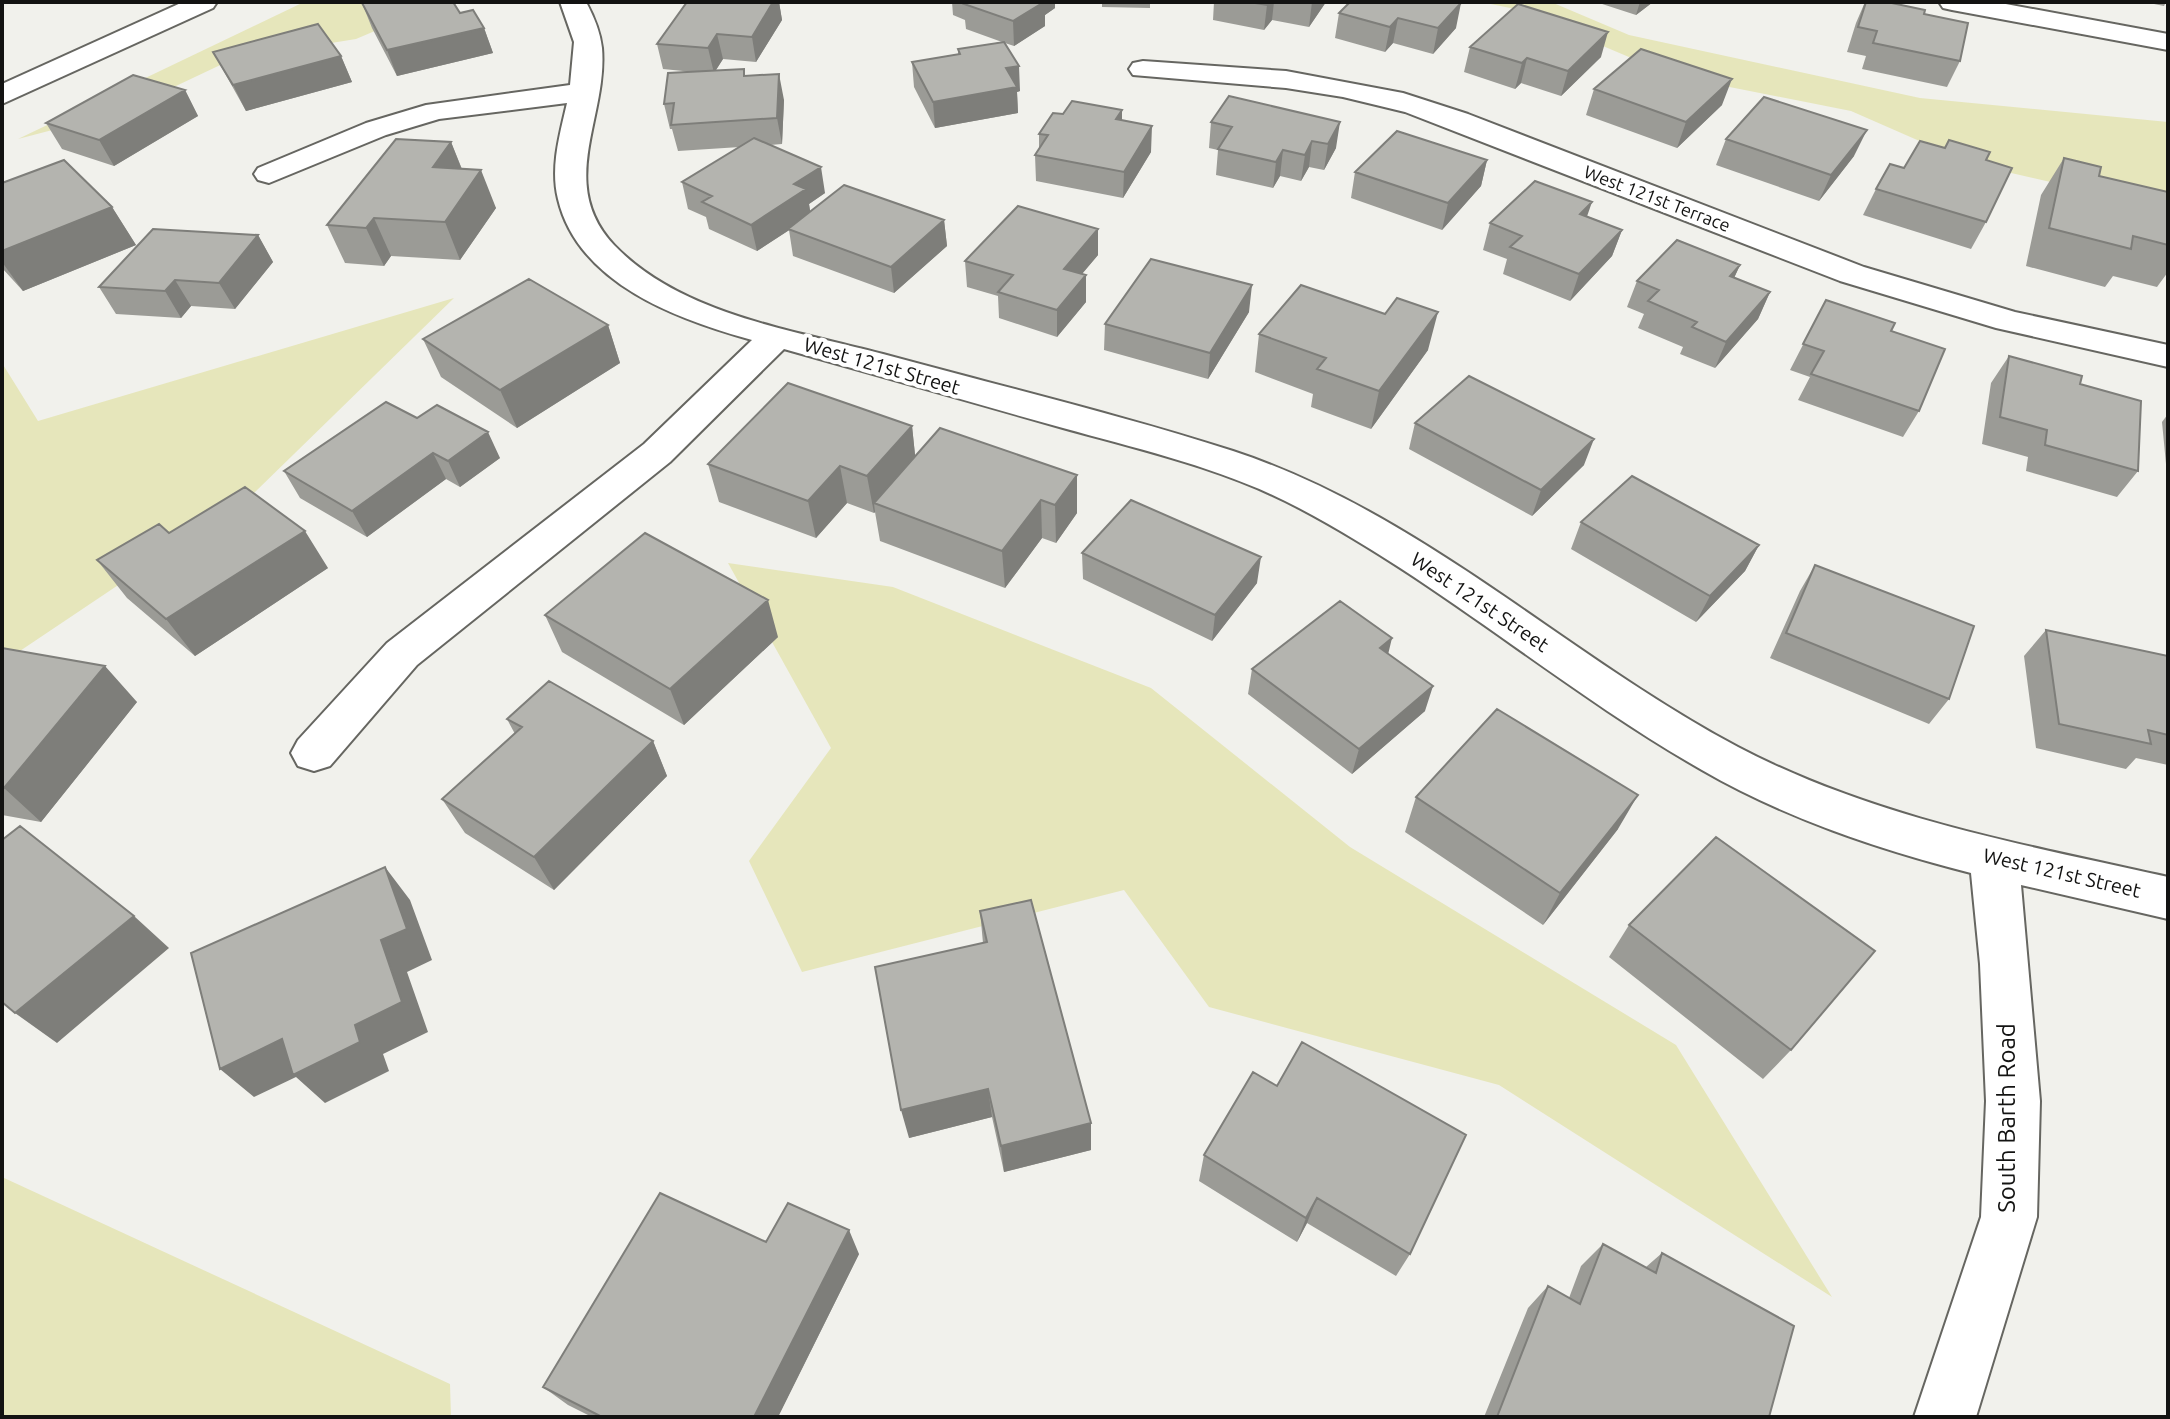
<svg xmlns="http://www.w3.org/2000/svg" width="2170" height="1419" font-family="Ubuntu,sans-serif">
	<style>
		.green { fill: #e6e6bb }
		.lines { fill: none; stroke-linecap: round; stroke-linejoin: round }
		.street-casing { stroke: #666661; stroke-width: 4 }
		.secondary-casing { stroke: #666661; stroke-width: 4 }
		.street { fill: #fff; fill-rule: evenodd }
		.secondary { fill: #fff; fill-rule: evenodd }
		.wall { fill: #9b9b96 }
		.shaded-wall { fill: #7e7e7a }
		.building { fill: #b4b4af; stroke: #7e7e7a; stroke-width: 2 }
		.labels { text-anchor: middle; stroke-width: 8; stroke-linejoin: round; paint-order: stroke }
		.far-street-label { font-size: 18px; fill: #131312; stroke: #fff }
		.street-label { font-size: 20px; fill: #131312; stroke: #fff }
		.near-street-label { font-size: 24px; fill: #131312; stroke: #fff }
	</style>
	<rect width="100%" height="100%" fill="#f1f1ec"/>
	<path class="green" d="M304 2H443L356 39 233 59 121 112 18 139Z
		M1481 2H1551L1629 35 1920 98 2168 122V209L1972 164 1851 111 1674 76 1515 9Z
		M454 298 251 496 2 663V363L38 421Z
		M728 563 893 587 1151 688 1350 847 1676 1045 1832 1297 1499 1085 1209 1007 1124 890 802 972 749 861 831 748Z
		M2 1177 450 1384 451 1417H2Z"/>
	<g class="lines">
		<defs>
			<path id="street" d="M560 2H586C594 17 600 31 602 48 608 117 556 183 614 245 681 315 794 330 883 354 1000 386 1118 414 1233 451 1422 513 1565 655 1738 747 1873 818 2021 844 2168 877V919L2021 885 2040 1101 2037 1217 1976 1417H1914L1981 1217 1986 1101 1980 964 1971 873C1878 849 1785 818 1702 770 1562 690 1441 583 1299 508 1226 469 1142 450 1063 428 969 402 877 375 784 349L670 462 417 665 330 766 314 771 298 766 291 753 298 740 387 643 644 444 752 340C679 320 578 284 558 199 550 167 560 134 567 103L439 119 386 135 269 183 258 180 254 174 258 168 366 123 426 105 570 85 574 42Z
				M1939 2H1995L2168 34V50L1952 10 1943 8Z
				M1143 61 1286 71 1403 93 1468 114 1864 267 2015 312 2168 345V367L1996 328 1840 281 1405 112 1343 97 1286 88 1133 75 1129 69 1133 63Z"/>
			<path id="secondary" d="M183 2H217L213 8 2 104V84Z"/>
		</defs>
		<use href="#street" class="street-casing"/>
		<use href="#secondary" class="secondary-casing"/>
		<use href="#street" class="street"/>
		<use href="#secondary" class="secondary"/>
	</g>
	<path class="wall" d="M687 2H779L782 20 756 62 723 59 716 70 746 76 784 100 782 144 770 145 825 193 809 204 810 212 944 220 947 246 894 293 793 256 789 230 757 251 709 229 706 217 688 209 682 182 740 147 678 151 672 129H670L664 104 693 72 663 69 657 44Z
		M952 2H1055V8L1045 15V26L1014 46 1005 43 1020 91 1017 92 1018 113 935 128 914 87 912 62 958 54V49L1002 42 966 29 965 20 953 15Z
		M1102 2H1150V8L1102 7Z
		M1214 2H1326L1309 27 1272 20 1264 30 1213 20Z
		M1350 2 1456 28 1433 54 1393 43 1385 52 1335 38 1339 13Z
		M1596 2H1653L1636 15Z
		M1865 2 1924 14 1960 61 1947 87 1862 69 1866 56 1847 52 1856 23Z
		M2144 2H2166L2164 6Z
		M362 3 460 13 484 28 493 53 397 76 372 28Z
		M1470 47 1601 57 1561 96 1521 83 1515 89 1464 72Z
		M213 52 341 56 352 82 246 111Z
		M1594 89 1722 105 1677 148 1586 115Z
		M185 90 198 116 114 166 62 149 46 123Z
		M1229 96 1336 148 1324 170 1309 167 1301 181 1280 176 1273 188 1216 175 1218 150 1209 148 1211 122Z
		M1063 114 1122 120 1151 152 1123 198 1036 181 1035 155 1039 149V134Z
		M1726 139 1854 156 1819 201 1716 165Z
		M451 142 462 169 496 208 460 260 391 256 384 266 345 263 327 225Z
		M2064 158 2099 176 2168 192V272L2157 287 2113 276 2105 287 2026 266 2041 195Z
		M1487 160 1481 186 1442 230 1351 198 1355 172Z
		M1904 168 1986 222 1971 249 1863 215 1876 189Z
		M2 183 112 207 136 245 23 291 2 268Z
		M1587 216 1622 230 1612 256 1570 301 1503 274 1507 259 1483 250 1490 223Z
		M1098 229V255L1082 274 1086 302 1057 337 999 318 998 296 967 287 965 261Z
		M258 235 273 262 235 309 191 306 181 318 116 314 99 287Z
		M1740 265 1734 278 1770 292 1758 319 1715 368 1680 354 1683 347 1638 328 1644 314 1627 307 1637 281Z
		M1826 300 1891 331 1919 411 1903 437 1798 400 1810 377 1790 370Z
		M1249 312 1208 379 1104 350 1105 324Z
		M608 325 620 363 517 428 441 377 423 339Z
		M1259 334 1428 350 1371 429 1311 407 1313 394 1255 372Z
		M2009 356 2080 384 2138 471 2117 497 2026 471 2028 457 1982 444 1991 383Z
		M2168 414V465L2166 464 2162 422Z
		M417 418 500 458 460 487 446 479 367 537 300 498 284 471Z
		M1415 423 1584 465 1532 516 1409 449Z
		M912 426 915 455 1077 513 1056 543 1042 538 1005 588 880 541 875 512 874 513 847 503 816 538 719 502 708 464Z
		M1581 522 1759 545 1745 571 1696 622 1571 549Z
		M169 533 328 568 195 656 127 598 97 560Z
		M1082 553 1257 583 1212 641 1083 579Z
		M1815 565 1949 699 1929 724 1770 658 1800 591Z
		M545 615 778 637 684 725 562 652Z
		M2046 630 2168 656V765L2136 758 2126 769 2036 748 2024 656Z
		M2 648 137 702 41 822 2 815Z
		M1388 654 1425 711 1352 774 1248 694 1252 669Z
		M507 719 653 741 667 776 554 890 465 833 442 799 515 734Z
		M1416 797 1618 829 1543 925 1405 832Z
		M980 911 1091 1150 1004 1172 992 1117 909 1138 983 943Z
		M1629 925 1791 1050 1763 1079 1609 957Z
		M1253 1072 1410 1254 1396 1276 1307 1223 1297 1242 1199 1181 1204 1155Z
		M766 1242 859 1254 778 1417H592L568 1405 543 1387Z
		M1603 1244 1646 1267 1662 1253 1769 1417H1484L1528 1308 1548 1286 1569 1298 1581 1266Z"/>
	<path class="shaded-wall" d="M773 2H779L782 20 756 62 752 37Z
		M1032 2H1055V8L1045 15V26L1014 46 1013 21Z
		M1269 2H1274L1272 20 1264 30 1267 5Z
		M1312 2H1326L1309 27Z
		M1640 2H1653L1636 15Z
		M1461 3 1456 28 1433 54 1438 28Z
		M1398 18 1393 43 1385 52 1390 27Z
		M484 28 493 53 397 76 387 50Z
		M1608 32 1601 57 1561 96 1568 71Z
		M717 34 723 59 714 73 708 48Z
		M341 56 352 82 246 111 233 85Z
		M1527 58 1521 83 1515 89 1522 63Z
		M1019 66 1020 91 1017 92 1018 113 935 128 933 102 1006 68Z
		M779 74 784 100 782 144 777 118Z
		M1732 79 1722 105 1677 148 1686 122Z
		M185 90 198 116 114 166 99 140Z
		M1122 110V136L1116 119Z
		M1340 122 1336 148 1324 170 1328 144Z
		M1152 126 1151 152 1123 198 1124 172Z
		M1867 130 1854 156 1819 201 1831 175Z
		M1312 141 1309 167 1301 181 1305 155Z
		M451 142 466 180 433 167Z
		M1283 150 1280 176 1273 188 1276 162Z
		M1487 160 1481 186 1442 230 1448 203Z
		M821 167 825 193 809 204 811 216 757 251 751 225 794 184Z
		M481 170 496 208 460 260 445 222Z
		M1592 202 1583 228 1580 214Z
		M112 207 136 245 23 291 2 262V251Z
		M374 218 391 256 384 266 366 228Z
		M944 220 947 246 894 293 891 267Z
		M1098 229V255L1064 295V269Z
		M1622 230 1612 256 1570 301 1579 274Z
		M258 235 273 262 235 309 219 283Z
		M1740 265 1728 291 1730 276Z
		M1086 275V302L1057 337V310Z
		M175 280 191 306 181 318 165 291Z
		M1252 285 1249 312 1208 379 1210 353Z
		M1770 292 1758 319 1715 368 1726 342Z
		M1438 312 1428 350 1371 429 1379 391Z
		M608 325 620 363 517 428 500 390Z
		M912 426 916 464 874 503 875 512 874 513 867 476Z
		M488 432 500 458 460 487 448 461Z
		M1594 439 1584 465 1532 516 1541 490Z
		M433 453 446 479 367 537 352 511Z
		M840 466 847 503 816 538 808 501Z
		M1077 475V513L1056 543 1055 505Z
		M1041 500 1042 538 1005 588 1002 551Z
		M305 531 328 568 195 656 166 619Z
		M1759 545 1745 571 1696 622 1710 596Z
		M1261 557 1257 583 1212 641 1215 615Z
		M768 600 778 637 684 725 670 689Z
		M1392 638 1386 663 1380 648Z
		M105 666 137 702 41 822 4 788Z
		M1433 686 1425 711 1352 774 1359 749Z
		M653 741 667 776 554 890 534 857Z
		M1638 795 1618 829 1543 925 1560 893Z
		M385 867 410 900 432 960 407 972 428 1032 383 1054 389 1071 325 1103 296 1077 254 1097 220 1069 282 1039 355 1025 381 940Z
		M134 916 169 948 57 1043 15 1013Z
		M988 1089 992 1117 909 1138 901 1110Z
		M1091 1123V1150L1004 1172 1001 1146Z
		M1317 1198 1307 1223 1297 1242 1306 1218Z
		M849 1230 859 1254 778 1417H754Z"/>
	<path class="building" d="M366 2H453L460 13 473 10 484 28 387 50 362 3Z
		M687 2H773L752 37 717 34 708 48 657 44Z
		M967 2H1044L1013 21 964 4Z
		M1249 2H1269L1267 5Z
		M1350 2H1458L1461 3 1438 28 1398 18 1390 27 1339 13Z
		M1866 2H1887L1925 10 1924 14 1968 23 1960 61 1873 43 1877 31 1858 27Z
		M1518 4 1608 32 1568 71 1527 58 1522 63 1470 47Z
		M318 24 341 56 233 85 213 52Z
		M1004 42 1019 66 1006 68 1017 87 933 102 912 62 960 54 958 49Z
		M1641 49 1732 79 1686 122 1594 89Z
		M744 69V76L779 74 777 118 671 125 674 103 664 104 668 73Z
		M133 75 185 90 99 140 46 123Z
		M1229 96 1340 122 1328 144 1312 141 1305 155 1283 150 1276 162 1218 149 1232 127 1211 122Z
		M1764 97 1867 130 1831 175 1726 139Z
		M1072 101 1122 110 1116 119 1152 126 1124 172 1035 155 1048 135 1039 134 1053 113 1063 114Z
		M1397 131 1487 160 1448 203 1355 172Z
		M754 138 821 167 794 184 806 189 751 225 702 202 712 196 682 182Z
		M396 139 451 142 433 167 481 170 445 222 374 218 366 228 327 225Z
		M1949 140 1990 152 1986 160 2012 168 1986 222 1876 189 1890 164 1904 168 1920 141 1945 148Z
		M2064 158 2101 167 2099 176 2168 192V245L2133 236 2131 249 2049 228Z
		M64 160 112 207 2 251V183Z
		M1535 181 1592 202 1580 214 1622 230 1579 274 1510 247 1522 236 1490 223Z
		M844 185 944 220 891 267 788 229Z
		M1018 206 1098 229 1064 269 1086 275 1057 310 998 292 1013 275 965 261Z
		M153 229 258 235 219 283 175 280 165 291 99 287Z
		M1677 240 1740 265 1730 276 1770 292 1726 342 1692 327 1697 322 1648 301 1659 290 1637 281Z
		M1151 259 1252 285 1210 353 1105 324Z
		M529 279 608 325 500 390 423 339Z
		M1301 285 1385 314 1397 298 1438 312 1379 391 1317 369 1326 358 1259 334Z
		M1826 300 1895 323 1891 331 1945 349 1919 411 1811 374 1824 351 1803 344Z
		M2009 356 2082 376 2080 384 2141 401 2138 471 2045 445 2047 430 2000 417Z
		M1469 376 1594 439 1541 490 1415 423Z
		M788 383 912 426 867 476 840 466 808 501 708 464Z
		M386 402 417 418 437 405 488 432 448 461 433 453 352 511 284 471Z
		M940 428 1077 475 1055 505 1041 500 1002 551 874 503Z
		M1632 476 1759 545 1710 596 1581 522Z
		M245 487 305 531 166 619 97 560 159 524 169 533Z
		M1131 500 1261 557 1215 615 1082 553Z
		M645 533 768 600 670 689 545 615Z
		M1815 565 1974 626 1949 699 1786 633Z
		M1340 601 1392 638 1380 648 1433 686 1359 749 1252 669Z
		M2046 630 2168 656V735L2148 730 2151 744 2059 724Z
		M2 648 105 666 4 788 2 787Z
		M549 681 653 741 534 857 442 799 522 727 507 719Z
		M1497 709 1638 795 1560 893 1416 797Z
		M20 826 134 916 15 1013 2 1002V840Z
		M1716 837 1875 951 1791 1050 1629 925Z
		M385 867 407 929 381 940 402 1002 355 1025 360 1042 293 1075 282 1039 220 1069 191 953Z
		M1031 900 1091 1123 1001 1146 988 1089 901 1110 875 967 987 942 980 911Z
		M1302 1042 1466 1135 1410 1254 1317 1198 1306 1218 1204 1155 1253 1072 1277 1086Z
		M660 1193 766 1242 788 1203 849 1230 754 1417H602L543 1387Z
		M1603 1244 1656 1273 1662 1253 1794 1326 1769 1417H1497L1548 1286 1580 1304Z"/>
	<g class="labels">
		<g class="far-street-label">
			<text transform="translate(1657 199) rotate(21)" y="6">West 121st Terrace</text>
		</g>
		<g class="street-label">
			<text transform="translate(882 366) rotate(16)" y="7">West 121st Street</text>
			<text transform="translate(1480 602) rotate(34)" y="7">West 121st Street</text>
			<text transform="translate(2062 873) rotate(13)" y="7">West 121st Street</text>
		</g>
		<g class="near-street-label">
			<text transform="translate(2007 1118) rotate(-90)" y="8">South Barth Road</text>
		</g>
	</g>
	<rect width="2170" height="1419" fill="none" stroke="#131312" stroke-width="8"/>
</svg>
